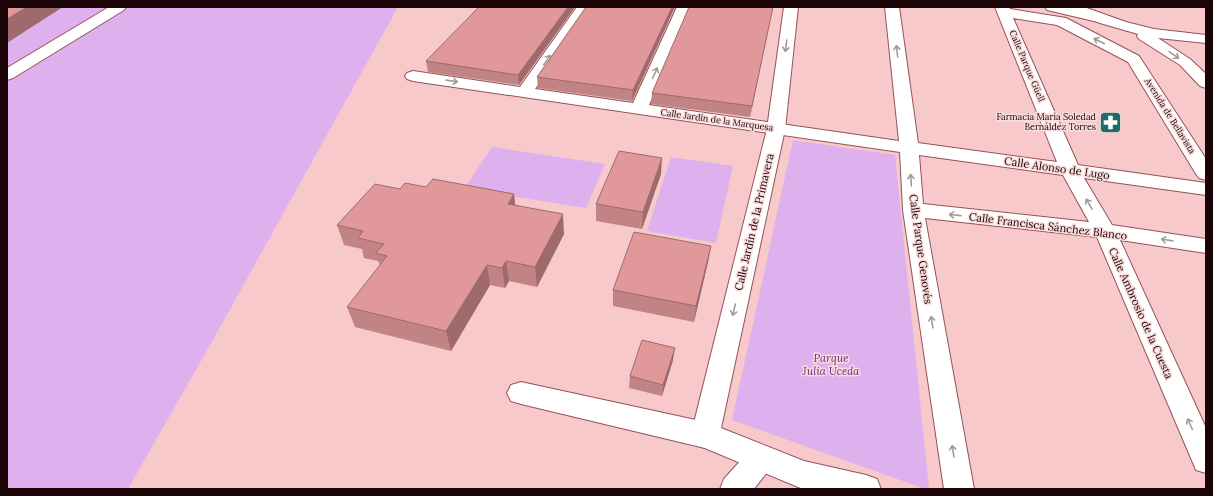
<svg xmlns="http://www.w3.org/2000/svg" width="1213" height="496" font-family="Lora,serif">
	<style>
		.green { fill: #deb1ee }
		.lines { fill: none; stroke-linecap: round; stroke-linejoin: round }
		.minor-casing { stroke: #955256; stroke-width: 2 }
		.tertiary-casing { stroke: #955256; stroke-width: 2 }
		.primary-casing { stroke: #955256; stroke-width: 2 }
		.minor { fill: #fff; fill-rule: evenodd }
		.tertiary { fill: #fff; fill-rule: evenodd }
		.primary { fill: #fff; fill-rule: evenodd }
		.wall { fill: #c28385 }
		.shaded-wall { fill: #9e6a6c }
		.building { fill: #e1989b; stroke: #9e6a6c }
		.oneway { stroke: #a39b9b }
		.labels { text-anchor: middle; stroke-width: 3; stroke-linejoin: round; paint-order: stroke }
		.far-street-label { font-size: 9px; fill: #1a0406; stroke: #fadbdb }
		.far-poi-label { font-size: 9px; fill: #1a0406; stroke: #fadbdb; text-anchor: end }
		.street-label { font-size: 11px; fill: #1a0406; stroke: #fadbdb }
		.park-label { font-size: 11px; font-style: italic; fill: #6f2787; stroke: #fadbdb }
	</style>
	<rect width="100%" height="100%" fill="#f7c9ca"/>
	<path class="green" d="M63 7H398L214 338 128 489H7V43Z
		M793 140 895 155 929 489H925L732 420Z
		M492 147 605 164 586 208 464 189Z
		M671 157 733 166 716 243 647 231Z"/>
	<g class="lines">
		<defs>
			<path id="minor" d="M109 7H126L124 10 13 78 7 80V68Z
				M577 7H591L535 89 633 103 677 7H691L649 105 899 141 885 7H899L918 143 1057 162 995 7H1009L1010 9 1066 18 1139 56 1206 159V180L1199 178 1196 174 1128 62 1057 25 1013 18 1078 165 1206 183V195L1084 178 1112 225 1206 239V253L1120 240 1206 428V473L1196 470 1097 237 925 218 974 489H944L903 210 900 152 413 81 407 79 405 76 407 73 413 71 520 87ZM919 155 1063 175 1089 222 923 204Z
				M521 382 705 422 715 426 719 435 715 444 705 448 521 404 511 401 507 393 511 385Z
				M761 445 771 449 776 458 771 467 754 489H720L724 479 751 449Z"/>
			<path id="tertiary" d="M784 7H798L785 129 721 428 804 461 866 475 877 479 881 489H803L695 444 691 435 767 129Z
				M1045 7H1069L1103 15 1105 18 1103 21 1098 22 1047 10Z"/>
			<path id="primary" d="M1065 7H1084L1126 22 1154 29 1206 35V43L1158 38 1190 59 1206 74V88L1200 86 1180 65 1139 39 1137 36 1138 34 1100 23 1067 10Z"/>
		</defs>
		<use href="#minor" class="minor-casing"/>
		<use href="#tertiary" class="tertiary-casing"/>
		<use href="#primary" class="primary-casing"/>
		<use href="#minor" class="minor"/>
		<use href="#tertiary" class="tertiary"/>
		<use href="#primary" class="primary"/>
	</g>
	<path class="wall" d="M575 7 519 85 428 72 426 61Z
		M586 7H675L632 101 538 88 537 77Z
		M773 7 750 117 651 104 652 93Z
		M661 174 642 229 596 221V204Z
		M426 187 514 194 515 205 564 234 537 287 509 281 505 288 490 285 451 351 355 327 347 307 380 265 378 261 364 258 362 249 344 245 337 225 400 189Z
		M711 246 708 262 694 322 613 306V290Z
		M673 360 662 396 629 388 630 376Z"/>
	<path class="shaded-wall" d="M27 7H63L7 43V19Z
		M568 7H575L519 85 518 75Z
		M672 7H675L632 101 633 90Z
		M773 7 750 117 752 106Z
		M662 158 661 174 642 229 643 212Z
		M514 194 516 213 508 204Z
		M563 214 564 234 537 287 535 267Z
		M711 246 708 262 694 322 696 306Z
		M506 261 509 281 505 288 502 268Z
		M487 265 490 285 451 351 446 331Z
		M675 348 673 360 662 396 663 385Z"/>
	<path class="building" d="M7 7H27L7 19Z
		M479 7H568L518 75 426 61Z
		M586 7H672L633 90 537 77Z
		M689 7H773L752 106 652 93Z
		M619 151 662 158 643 212 596 204Z
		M433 179 514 194 508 204 563 214 535 267 506 261 502 268 487 265 446 331 347 307 387 256 376 253 384 244 358 238 363 231 337 225 375 184 400 189 405 183 426 187Z
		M634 232 711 246 696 306 613 290Z
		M642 340 675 348 663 385 630 376Z"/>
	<defs><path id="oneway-shaft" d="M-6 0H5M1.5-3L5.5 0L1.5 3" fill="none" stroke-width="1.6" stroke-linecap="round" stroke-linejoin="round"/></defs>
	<g class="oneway">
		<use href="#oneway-shaft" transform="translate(1099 41) rotate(-153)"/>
		<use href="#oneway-shaft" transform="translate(786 46) rotate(97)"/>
		<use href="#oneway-shaft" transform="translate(897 51) rotate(-97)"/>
		<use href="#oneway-shaft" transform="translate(1174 55) rotate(35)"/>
		<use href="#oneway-shaft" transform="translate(547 60) rotate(-55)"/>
		<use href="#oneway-shaft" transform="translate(655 73) rotate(-66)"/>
		<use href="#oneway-shaft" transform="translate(452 81) rotate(8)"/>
		<use href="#oneway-shaft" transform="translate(911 180) rotate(-94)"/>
		<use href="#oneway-shaft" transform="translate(1089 204) rotate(-120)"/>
		<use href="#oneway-shaft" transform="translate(955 215) rotate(-174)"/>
		<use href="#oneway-shaft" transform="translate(1167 240) rotate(-172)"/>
		<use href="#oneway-shaft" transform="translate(734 310) rotate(103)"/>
		<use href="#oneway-shaft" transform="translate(932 322) rotate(-99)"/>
		<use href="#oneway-shaft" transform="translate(1190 424) rotate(-114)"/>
		<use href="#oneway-shaft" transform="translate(953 451) rotate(-99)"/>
	</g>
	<defs>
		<symbol id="pharmacy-square" viewBox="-11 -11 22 22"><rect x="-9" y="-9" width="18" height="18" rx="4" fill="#1e6b6c" stroke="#fadbdb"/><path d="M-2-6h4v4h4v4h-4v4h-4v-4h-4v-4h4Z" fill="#fff"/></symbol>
	</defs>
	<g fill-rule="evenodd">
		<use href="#pharmacy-square" x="1098" y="110" width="25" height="25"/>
	</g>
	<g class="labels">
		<g class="far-street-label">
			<text transform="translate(1027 66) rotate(67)" y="3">Calle Parque Güell</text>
			<text transform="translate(1170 116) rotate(58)" y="3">Avenida de Bellavista</text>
			<text transform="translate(717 120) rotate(8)" y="3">Calle Jardín de la Marquesa</text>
		</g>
		<g class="far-poi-label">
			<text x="1096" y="120">Farmacia María Soledad<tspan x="1096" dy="10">Bernáldez Torres</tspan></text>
		</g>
		<g class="street-label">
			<text transform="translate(1057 168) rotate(8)" y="4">Calle Alonso de Lugo</text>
			<text transform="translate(754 222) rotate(-77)" y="4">Calle Jardín de la Primavera</text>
			<text transform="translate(1048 226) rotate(7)" y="4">Calle Francisca Sánchez Blanco</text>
			<text transform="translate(921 249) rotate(82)" y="4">Calle Parque Genovés</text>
			<text transform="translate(1141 313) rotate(66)" y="4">Calle Ambrosio de la Cuesta</text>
		</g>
		<g class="park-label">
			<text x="831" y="362">Parque<tspan x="831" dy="13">Julia Uceda</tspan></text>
		</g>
	</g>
	<rect width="1213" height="496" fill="none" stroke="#1a0406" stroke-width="16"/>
</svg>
